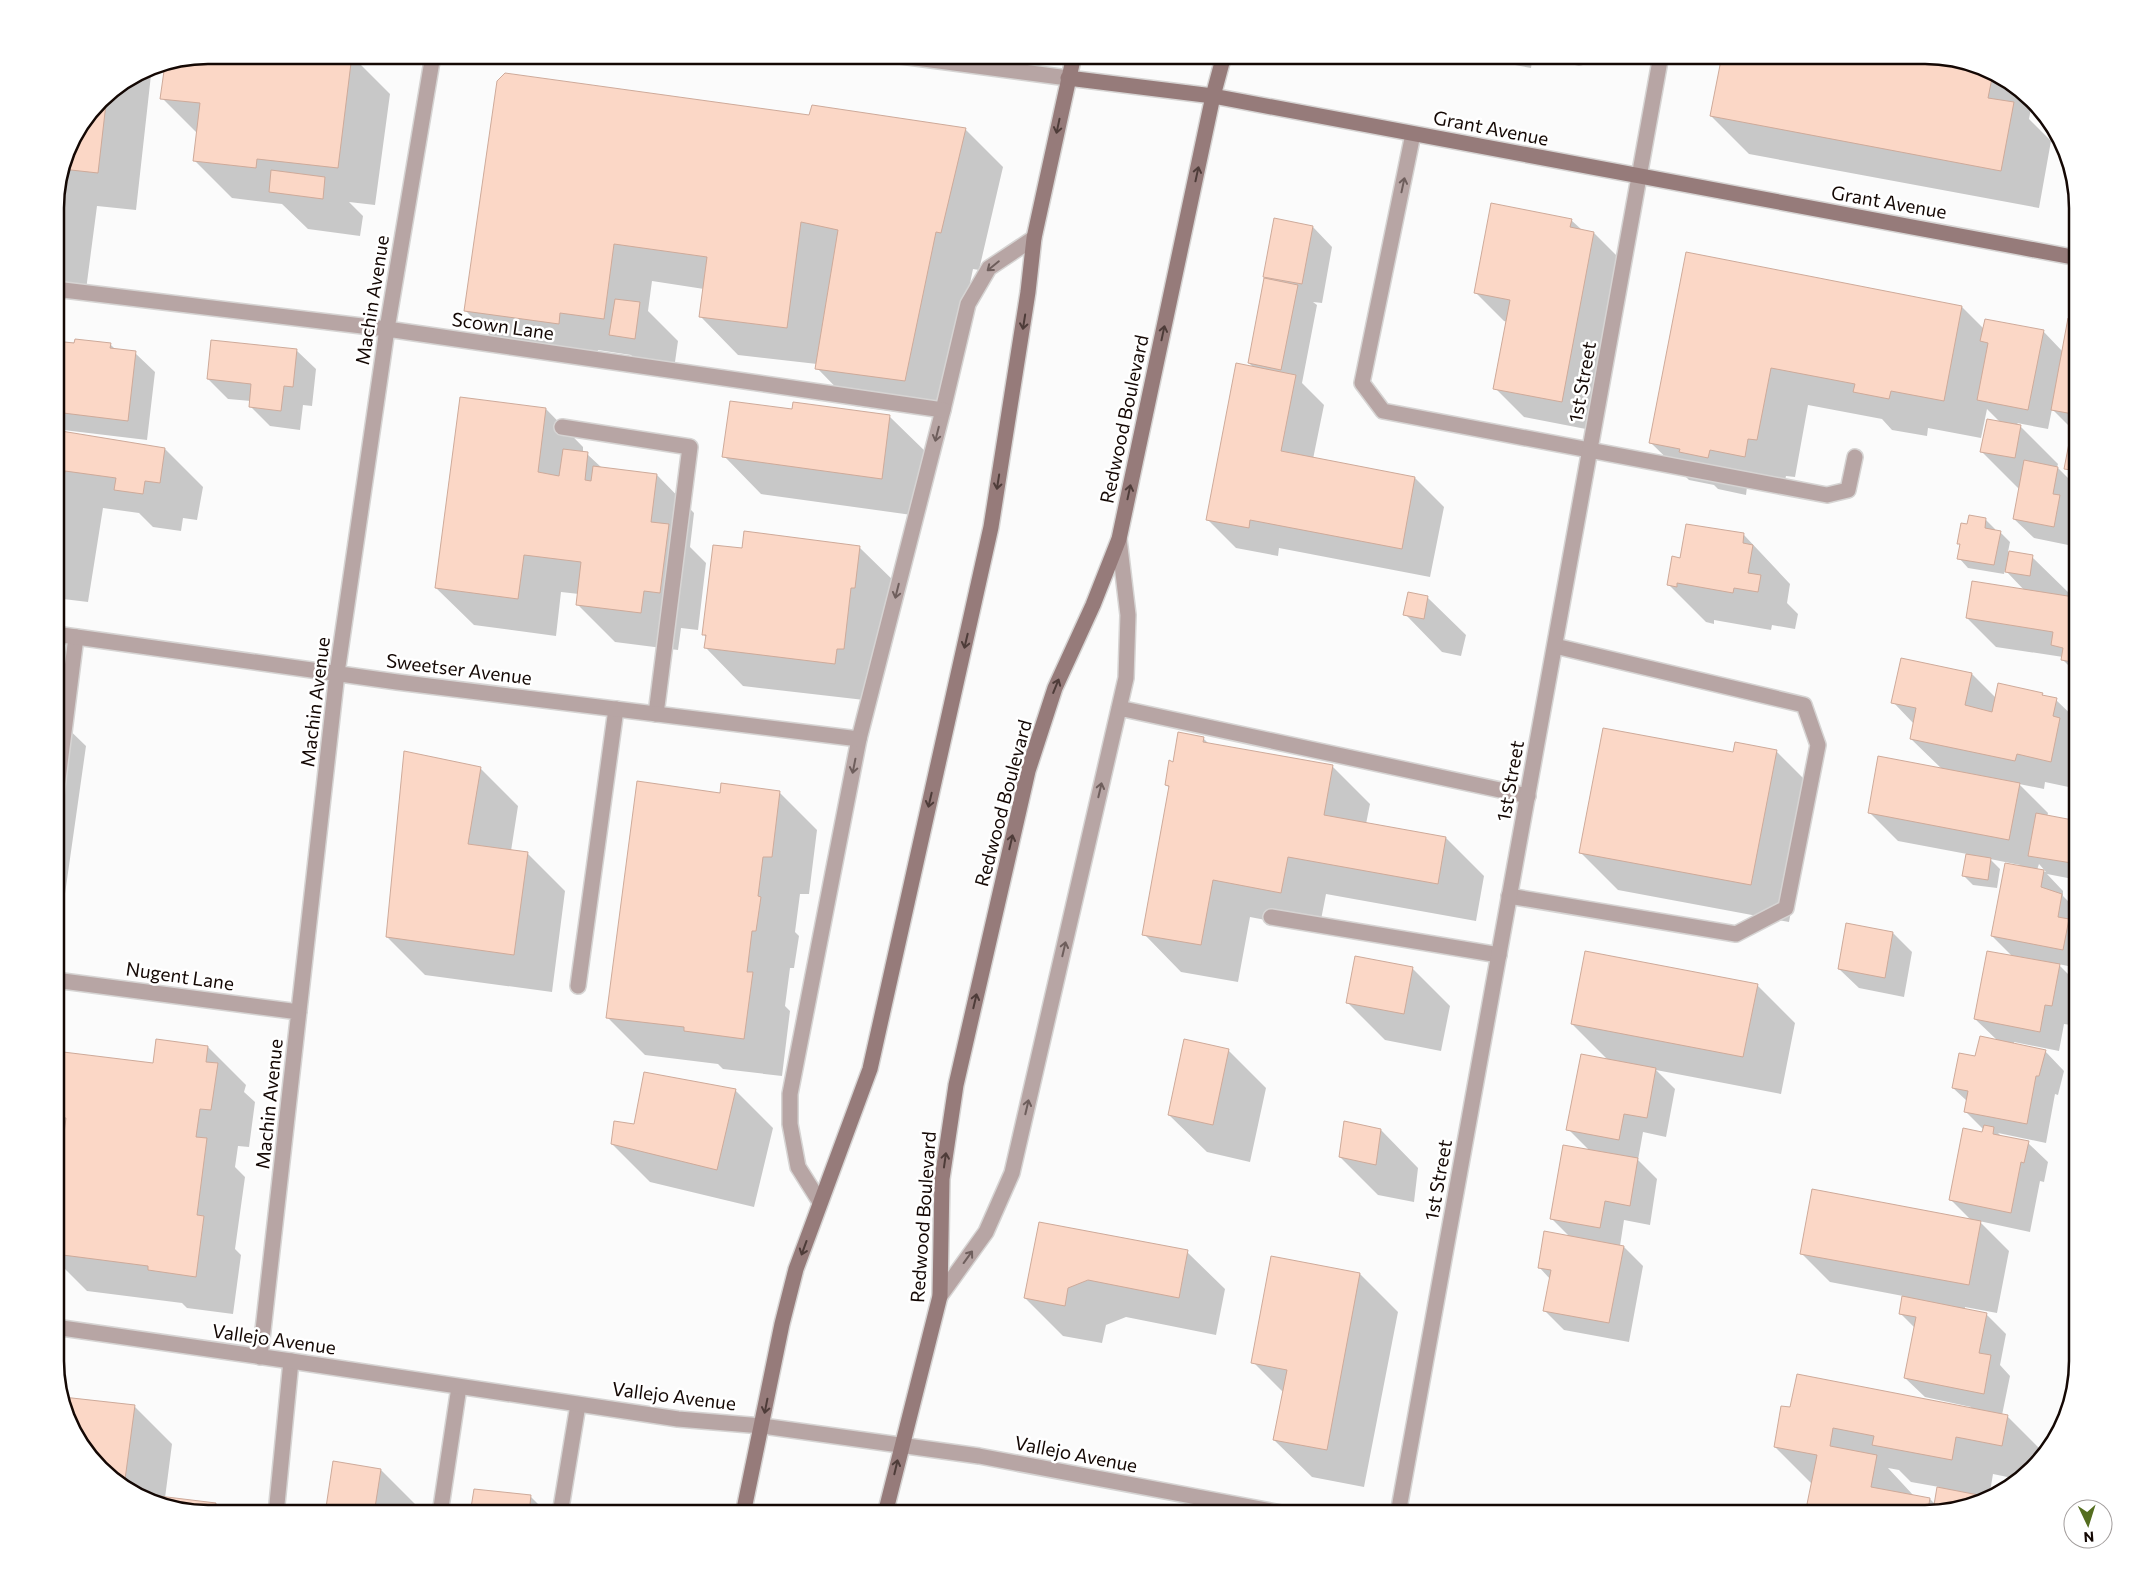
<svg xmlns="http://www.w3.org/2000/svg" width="2133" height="1569" font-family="Commissioner,sans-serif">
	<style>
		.shadow { fill: #0003; fill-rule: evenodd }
		.building { fill: #fbd7c6; stroke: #ceaa9a }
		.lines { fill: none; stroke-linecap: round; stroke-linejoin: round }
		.lane-casing { stroke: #d6d4d3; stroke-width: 18 }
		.street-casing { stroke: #d6d4d3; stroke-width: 18 }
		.secondary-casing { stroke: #d6d4d3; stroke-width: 18 }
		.lane { stroke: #b7a5a4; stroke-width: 15 }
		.street { stroke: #b7a5a4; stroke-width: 15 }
		.secondary { stroke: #967b7a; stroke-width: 15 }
		.oneway { stroke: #4e3c39 }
		.oneway2 { stroke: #6e5e5c }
		.labels { text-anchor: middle; stroke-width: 5; stroke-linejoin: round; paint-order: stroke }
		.street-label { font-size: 19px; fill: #140804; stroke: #fff }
		.rim { fill: none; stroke: #140804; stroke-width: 2.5 }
	</style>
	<rect width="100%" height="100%" fill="#fbfbfb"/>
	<path class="shadow" d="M208 55 352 56 390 94 375 205 349 202 363 216 360 236 308 229 282 204 232 198 194 160 198 134 162 98 166 63Z
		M1460 55H1533L1531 68Z
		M1723 55H1925L1974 63 2018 86 2032 103 2029 119 2051 141 2039 208 1749 154 1711 116Z
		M152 66 136 210 97 206 86 290 55 286V198L67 149 100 100Z
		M810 117 965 129 1003 167 979 270 973 269 942 418 854 406 817 368V364L738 355 701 317 704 289 652 281 648 311 678 341 673 376 648 372 631 355 598 350 596 362 503 349 466 311Z
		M1275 220 1313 227 1332 247 1322 303 1313 302 1317 305 1302 383 1324 405 1313 459 1415 478 1444 507 1430 577 1279 548 1278 556 1236 548 1207 519 1254 368 1249 363 1268 280 1264 276Z
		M1571 220 1582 230 1594 233 1623 262 1591 430 1524 417 1495 388 1507 322 1504 321 1475 292Z
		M1687 254 1962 307 1984 329 2043 331 2063 352 2078 321V481L2066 468 2072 429 2052 409 2048 429 2017 423 2058 464 2057 467 2077 487 2072 510 2078 516V519L2073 546 2034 538 2014 519 2020 490 1982 452 2001 423 1987 409 1981 438 1928 428 1927 436 1892 430 1882 419 1808 405 1795 477 1786 476 1782 494 1747 487 1746 495 1718 489 1714 485 1689 480 1651 443Z
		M55 342 110 344 116 350 135 353 155 372 147 440 55 429Z
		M296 350 316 369 312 406 303 405 300 430 270 426 250 406 251 401 228 399 208 379Z
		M794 404 890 417 928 454 919 516 761 494 724 456 793 411Z
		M546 409 583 447V453L587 454 602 468 657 475 694 513 690 547 706 563 698 630 681 628 678 650 615 642 577 604 579 594 561 592 556 636 474 625 436 588Z
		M55 432 165 449 203 487 197 520 183 518 181 531 153 527 139 513 103 508 88 602 55 598Z
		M1970 516 1986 520 1995 529V531L2000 532 2010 542 2008 552 2032 557 2070 594 2069 599 2078 601V675L2062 659 2063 657 1996 647 1967 618 2026 592 2005 570 2004 574 1968 568 1959 558 1961 545 1959 543 1968 526Z
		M745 533 860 548 898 585 889 625 881 686H874L873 701 743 686 706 648 707 638 703 634 743 549Z
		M1744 535 1790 584 1787 603 1798 614 1795 629 1772 625 1771 630 1714 620V624L1706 622 1669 585 1681 559Z
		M1409 593 1428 598 1466 635 1461 656 1442 652 1405 614Z
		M1972 674 1996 698 2042 694 2045 697 2056 700 2078 721V789L2045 782 2044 789 2019 784 2048 813 2047 817 2078 822V880L2047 874 2063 891V896L2078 911V968L2058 964 2078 984 2071 1025 2064 1024 2059 1051 2014 1042V1044L2045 1051 2064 1071 2058 1095 2055 1094 2046 1143 1998 1133 2002 1137 2028 1143 2048 1162 2044 1182 2040 1181 2030 1232 1979 1221 2009 1251 1997 1313 1965 1307V1310L1986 1314 2006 1334 2000 1365 2010 1376 2002 1415 2007 1416 2045 1454 2017 1479 1993 1474 1989 1498H1991L1925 1514H1807L1812 1484 1775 1447 1782 1407 1971 1409V1407L1925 1397 1905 1378 1915 1328 1900 1313 1903 1296 1830 1282 1801 1253 1971 1220 1950 1199 1984 1130 1965 1111 1967 1101 1953 1088 1975 1058 1998 1041 1975 1019 2013 957 1992 936 2020 865 1990 859 2000 869 1997 888 1973 885 1964 876 1967 854 1898 841 1869 812 1942 769 1911 739 1914 724 1893 702ZM2039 864 2046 872 2037 870ZM1888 1468 1899 1470 1911 1482 1939 1487 1935 1504 1930 1499 1914 1496Z
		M55 716 86 746 61 922 55 921Z
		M1203 738 1209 744 1332 766 1370 804 1366 824 1446 838 1484 876 1476 921 1326 894 1319 930 1250 917 1238 982 1181 972 1144 934 1170 788 1166 785 1174 763Z
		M1776 751 1814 789 1789 922 1618 890 1580 852 1734 754Z
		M480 768 518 806 511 851 527 853 565 891 552 992 425 975 387 937Z
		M779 792 817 830 809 894H800L795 932 799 936 794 968H790L785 1006 790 1011 782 1076 723 1069 718 1064 645 1055 607 1017 721 794Z
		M1893 933 1912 952 1904 997 1859 988 1839 969Z
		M1412 968 1450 1006 1441 1051 1385 1040 1348 1003Z
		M1757 985 1795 1023 1781 1094 1656 1070 1675 1089 1666 1137 1643 1132 1638 1160 1657 1179 1650 1225 1624 1220 1620 1246 1624 1247 1643 1266 1629 1342 1564 1330 1544 1310 1550 1279 1539 1267 1570 1237 1552 1219 1590 1151 1568 1129 1609 1061 1572 1024Z
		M208 1047 246 1085 244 1092 255 1102 249 1147 238 1146 235 1167 245 1177 235 1249 241 1255 233 1314 187 1308 182 1303 87 1291 55 1259V1209L63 1150 55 1149V1052L154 1065Z
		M1228 1050 1266 1088 1250 1162 1207 1152 1169 1115Z
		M735 1090 773 1128 754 1207 650 1182 612 1144 635 1125Z
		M1381 1130 1418 1168 1414 1202 1378 1195 1340 1157Z
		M1187 1252 1225 1289 1216 1335 1126 1317 1106 1325 1102 1343 1063 1336 1025 1298Z
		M1272 1257 1360 1274 1398 1312 1364 1487 1312 1477 1274 1440 1284 1393 1253 1362Z
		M134 1406 172 1444 165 1498 216 1504 225 1514H208L159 1506 115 1483Z
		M381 1470 419 1508 418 1514H326Z
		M530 1496 548 1514H472Z"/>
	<path class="building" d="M208 55H352L338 168 257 159 256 168 193 161 200 103 160 99 165 64Z
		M1722 55H1925L1974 63 1993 73 1988 98 2014 102 2001 171 1710 116Z
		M505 73 809 115 812 105 966 128 941 233 936 232 905 381 815 369 838 230 801 222 787 328 699 317 707 257 614 244 604 319 560 313 559 324 464 311 497 81Z
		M107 95 98 173 62 169 67 149 100 100Z
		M271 170 325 177 323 199 269 192Z
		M1491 203 1572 219 1570 227 1594 232 1562 402 1493 389 1510 300 1474 293Z
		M1274 218 1313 226 1302 284 1263 277Z
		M1686 252 1962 306 1944 401 1891 391 1889 399 1853 392 1855 384 1771 368 1757 440 1748 439 1745 457 1710 450 1708 458 1679 452 1680 449 1649 443Z
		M1264 278 1298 285 1281 370 1248 363Z
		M615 299 640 302 635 339 609 335Z
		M2068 318 2078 320V407L2074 406 2073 414 2051 410Z
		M1985 319 2044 330 2028 410 1977 400 1988 343 1980 341Z
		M75 339 111 343 110 348 136 351 128 421 55 412V341L74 343Z
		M211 340 297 349 293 387 284 386 281 411 249 407 251 384 207 379Z
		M1236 363 1296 375 1281 451 1415 477 1402 549 1250 520 1249 528 1206 520Z
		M460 397 546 408 538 472 559 476 563 449 588 452 585 480 591 481 593 466 657 474 651 522 669 524 660 593 644 591 641 613 576 605 581 562 524 555 518 599 435 588Z
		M730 401 792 409 793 402 890 415 882 479 722 457Z
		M2076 407H2078V471L2064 469Z
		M1987 419 2021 425 2015 458 1980 452Z
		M55 430 165 448 160 483 145 481 143 494 114 490 116 478 65 471 55 535Z
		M2024 460 2058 467 2053 494 2060 495 2054 527 2013 519Z
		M1969 515 1986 518 1985 528 2001 531 1994 565 1957 559 1960 544H1957L1961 523 1967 524Z
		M1686 524 1744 533 1743 543 1753 545 1748 573 1761 575 1758 592 1734 588 1733 593 1677 583V587L1667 585 1672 556 1680 558Z
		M744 531 860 546 855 588H851L844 649H837L835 664 704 648 706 635H702L713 545 742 548Z
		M2009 551 2033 555 2030 576 2005 572Z
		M1972 581 2074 597V600L2078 601V663L2061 660 2063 648 2051 645 2053 632 1966 618Z
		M1408 592 1428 596 1424 619 1403 615Z
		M1901 658 1972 673 1965 705 1992 712 1998 683 2043 693 2042 695 2057 698 2053 716 2060 718 2051 762 2017 754 2015 761 1910 739 1916 708 1891 703Z
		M1603 728 1733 752 1735 742 1777 750 1751 885 1579 853Z
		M1178 732 1204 737 1203 742 1333 765 1324 815 1446 837 1438 884 1288 857 1281 893 1213 880 1201 945 1142 935 1169 786 1165 785 1169 760 1173 762Z
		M404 751 481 767 468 844 528 852 514 955 386 937Z
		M1878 756 2020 783 2009 840 1868 813Z
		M637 781 720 793 721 783 780 791 772 857H763L758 896 761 897 756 931H752L747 972H753L744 1039 684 1031V1027L606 1018Z
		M2036 813 2078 821V864L2028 856Z
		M1966 854 1991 858 1988 880 1962 876Z
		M2005 863 2044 870 2041 887 2062 894 2058 917 2069 919 2063 950 1991 936Z
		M1846 923 1893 932 1885 978 1838 969Z
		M1585 951 1758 984 1743 1057 1571 1024Z
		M1987 951 2060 964 2052 1006 2045 1005 2040 1032 1974 1019Z
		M1355 956 1413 967 1404 1014 1346 1003Z
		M1980 1036 2046 1050 2039 1076H2036L2027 1124 1964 1112 1968 1091 1952 1088 1959 1053 1975 1056Z
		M156 1039 208 1046 206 1062 218 1063 211 1110 200 1109 196 1137 207 1138 197 1215 204 1216 196 1277 148 1270V1266L55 1254V1200L66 1118 55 1117V1051L153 1063Z
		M1184 1039 1229 1049 1213 1125 1168 1115Z
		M1581 1054 1656 1068 1647 1118 1624 1114 1619 1140 1566 1130Z
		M644 1072 736 1089 717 1170 611 1144 614 1121 634 1124Z
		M1344 1121 1381 1129 1376 1165 1339 1157Z
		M1984 1125 1994 1127 1993 1134 2029 1141 2024 1163 2021 1162 2011 1213 1949 1200 1963 1128 1982 1132Z
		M1563 1145 1638 1158 1630 1206 1605 1201 1600 1228 1550 1219Z
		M1812 1189 1981 1221 1969 1285 1800 1254Z
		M1039 1222 1188 1250 1179 1298 1088 1280 1068 1288 1065 1306 1024 1298Z
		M1544 1231 1624 1246 1609 1323 1543 1311 1551 1270 1538 1268Z
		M1271 1256 1360 1273 1327 1450 1273 1440 1287 1370 1251 1363Z
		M1902 1296 1987 1313 1979 1353 1991 1355 1984 1394 1904 1378 1916 1317 1899 1314Z
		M1797 1374 2008 1415 2002 1446 1956 1437 1952 1460 1872 1445 1874 1436 1833 1428 1830 1446 1877 1455 1871 1487 1930 1498 1928 1510 1933 1511 1937 1487 1994 1498 1925 1514H1805L1817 1455 1774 1447 1781 1406 1790 1407Z
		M63 1397 135 1405 124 1487 115 1483 75 1437Z
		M333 1461 381 1469 374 1514H325Z
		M474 1489 531 1495 529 1514H470Z
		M134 1493 216 1503 215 1514 159 1506Z"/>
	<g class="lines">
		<defs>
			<path id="lane" d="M1579 57V55
				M1413 134 1362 383 1383 411 1827 495 1848 490 1855 457
				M562 427 690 447 656 714
				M1119 708 1528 796
				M55 803 76 637
				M1509 896 1736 934 1786 908 1818 745 1804 705 1555 646
				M1271 917 1499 955
				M578 986 616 709
				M820 1202 798 1167 790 1124V1094L859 739 943 410 968 304 989 268 1034 238
				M940 1296 986 1232 1012 1173 1126 678 1128 615 1119 539
				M276 1514 291 1361
				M440 1514 459 1387
				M560 1514 578 1405"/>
			<path id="street" d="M893 55 1068 78
				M55 289 387 329 943 410
				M55 634 397 682 859 739
				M55 980 299 1012
				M55 1327 291 1361 678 1419 762 1426 979 1456 1287 1514
				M260 1357 337 673 387 329 433 55
				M1398 1514 1661 55"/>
			<path id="secondary" d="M1068 78 1213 96 2078 258
				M743 1514 782 1324 796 1269 870 1069 991 527 1028 292 1034 238 1074 55
				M885 1514 940 1296 942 1179 956 1085 1028 771 1055 688 1093 605 1119 539 1213 96 1224 55"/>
		</defs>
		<use href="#lane" class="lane-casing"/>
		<use href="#street" class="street-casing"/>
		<use href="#secondary" class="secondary-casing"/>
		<use href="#lane" class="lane"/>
		<use href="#street" class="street"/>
		<use href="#secondary" class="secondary"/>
	</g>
	<defs><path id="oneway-shaft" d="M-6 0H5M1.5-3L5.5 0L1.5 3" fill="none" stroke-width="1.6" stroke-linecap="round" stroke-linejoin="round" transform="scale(1.25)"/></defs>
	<g class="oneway">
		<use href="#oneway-shaft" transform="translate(1058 126) rotate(102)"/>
		<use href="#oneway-shaft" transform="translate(1197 174) rotate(-78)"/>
		<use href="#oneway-shaft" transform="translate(1024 322) rotate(99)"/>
		<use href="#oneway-shaft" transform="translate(1163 333) rotate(-78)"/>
		<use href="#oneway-shaft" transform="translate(998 482) rotate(99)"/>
		<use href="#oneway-shaft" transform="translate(1129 492) rotate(-78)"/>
		<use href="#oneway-shaft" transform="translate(966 641) rotate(103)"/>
		<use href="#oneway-shaft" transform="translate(1056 686) rotate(-68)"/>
		<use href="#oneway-shaft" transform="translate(930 800) rotate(103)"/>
		<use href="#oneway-shaft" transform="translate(1011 842) rotate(-77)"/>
		<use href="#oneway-shaft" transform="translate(975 1001) rotate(-77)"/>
		<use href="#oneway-shaft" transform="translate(945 1160) rotate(-82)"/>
		<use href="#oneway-shaft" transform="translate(804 1248) rotate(110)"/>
		<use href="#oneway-shaft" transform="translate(766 1406) rotate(101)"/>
		<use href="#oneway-shaft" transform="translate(896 1467) rotate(-77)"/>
	</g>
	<g class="oneway2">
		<use href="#oneway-shaft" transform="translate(1403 185) rotate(-78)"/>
		<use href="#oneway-shaft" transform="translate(993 266) rotate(141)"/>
		<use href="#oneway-shaft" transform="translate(937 434) rotate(104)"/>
		<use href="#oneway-shaft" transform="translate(897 591) rotate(104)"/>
		<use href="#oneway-shaft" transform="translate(854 766) rotate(101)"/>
		<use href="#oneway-shaft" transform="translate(1100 790) rotate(-77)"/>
		<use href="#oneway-shaft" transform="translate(1064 949) rotate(-77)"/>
		<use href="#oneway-shaft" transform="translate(1027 1107) rotate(-77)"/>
		<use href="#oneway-shaft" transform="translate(968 1257) rotate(-54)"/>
	</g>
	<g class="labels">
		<g class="street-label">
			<text transform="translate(1491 128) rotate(11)" y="7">Grant Avenue</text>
			<text transform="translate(1889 202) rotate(10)" y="7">Grant Avenue</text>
			<text transform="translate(372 300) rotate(-81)" y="7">Machin Avenue</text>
			<text transform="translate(503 326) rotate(8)" y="7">Scown Lane</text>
			<text transform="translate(1582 382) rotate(-80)" y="7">1st Street</text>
			<text transform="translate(1124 419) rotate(-78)" y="7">Redwood Boulevard</text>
			<text transform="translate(459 669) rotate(7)" y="7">Sweetser Avenue</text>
			<text transform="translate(315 702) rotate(-83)" y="7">Machin Avenue</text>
			<text transform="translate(1510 781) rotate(-80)" y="7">1st Street</text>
			<text transform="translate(1003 803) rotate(-75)" y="7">Redwood Boulevard</text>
			<text transform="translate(180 976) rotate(8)" y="7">Nugent Lane</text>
			<text transform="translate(269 1104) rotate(-84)" y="7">Machin Avenue</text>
			<text transform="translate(1438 1180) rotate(-80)" y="7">1st Street</text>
			<text transform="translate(923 1217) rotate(-86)" y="7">Redwood Boulevard</text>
			<text transform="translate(274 1339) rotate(8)" y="7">Vallejo Avenue</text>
			<text transform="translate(674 1396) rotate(7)" y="7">Vallejo Avenue</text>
			<text transform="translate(1076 1454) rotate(11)" y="7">Vallejo Avenue</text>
		</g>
	</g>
	<path d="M0 0H2133V1569H0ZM208 64H1925A144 144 0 0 1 2069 208V1361A144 144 0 0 1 1925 1505H208A144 144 0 0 1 64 1361V208A144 144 0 0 1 208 64Z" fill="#fff" fill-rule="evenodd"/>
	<path class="rim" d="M208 64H1925A144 144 0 0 1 2069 208V1361A144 144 0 0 1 1925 1505H208A144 144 0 0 1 64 1361V208A144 144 0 0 1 208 64Z"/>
	<g transform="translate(2088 1524) rotate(176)"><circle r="24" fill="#ffffff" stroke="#a19c9b"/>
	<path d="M0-4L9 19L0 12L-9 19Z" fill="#546d1f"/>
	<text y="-8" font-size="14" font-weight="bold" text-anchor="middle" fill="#140804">N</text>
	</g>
</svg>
